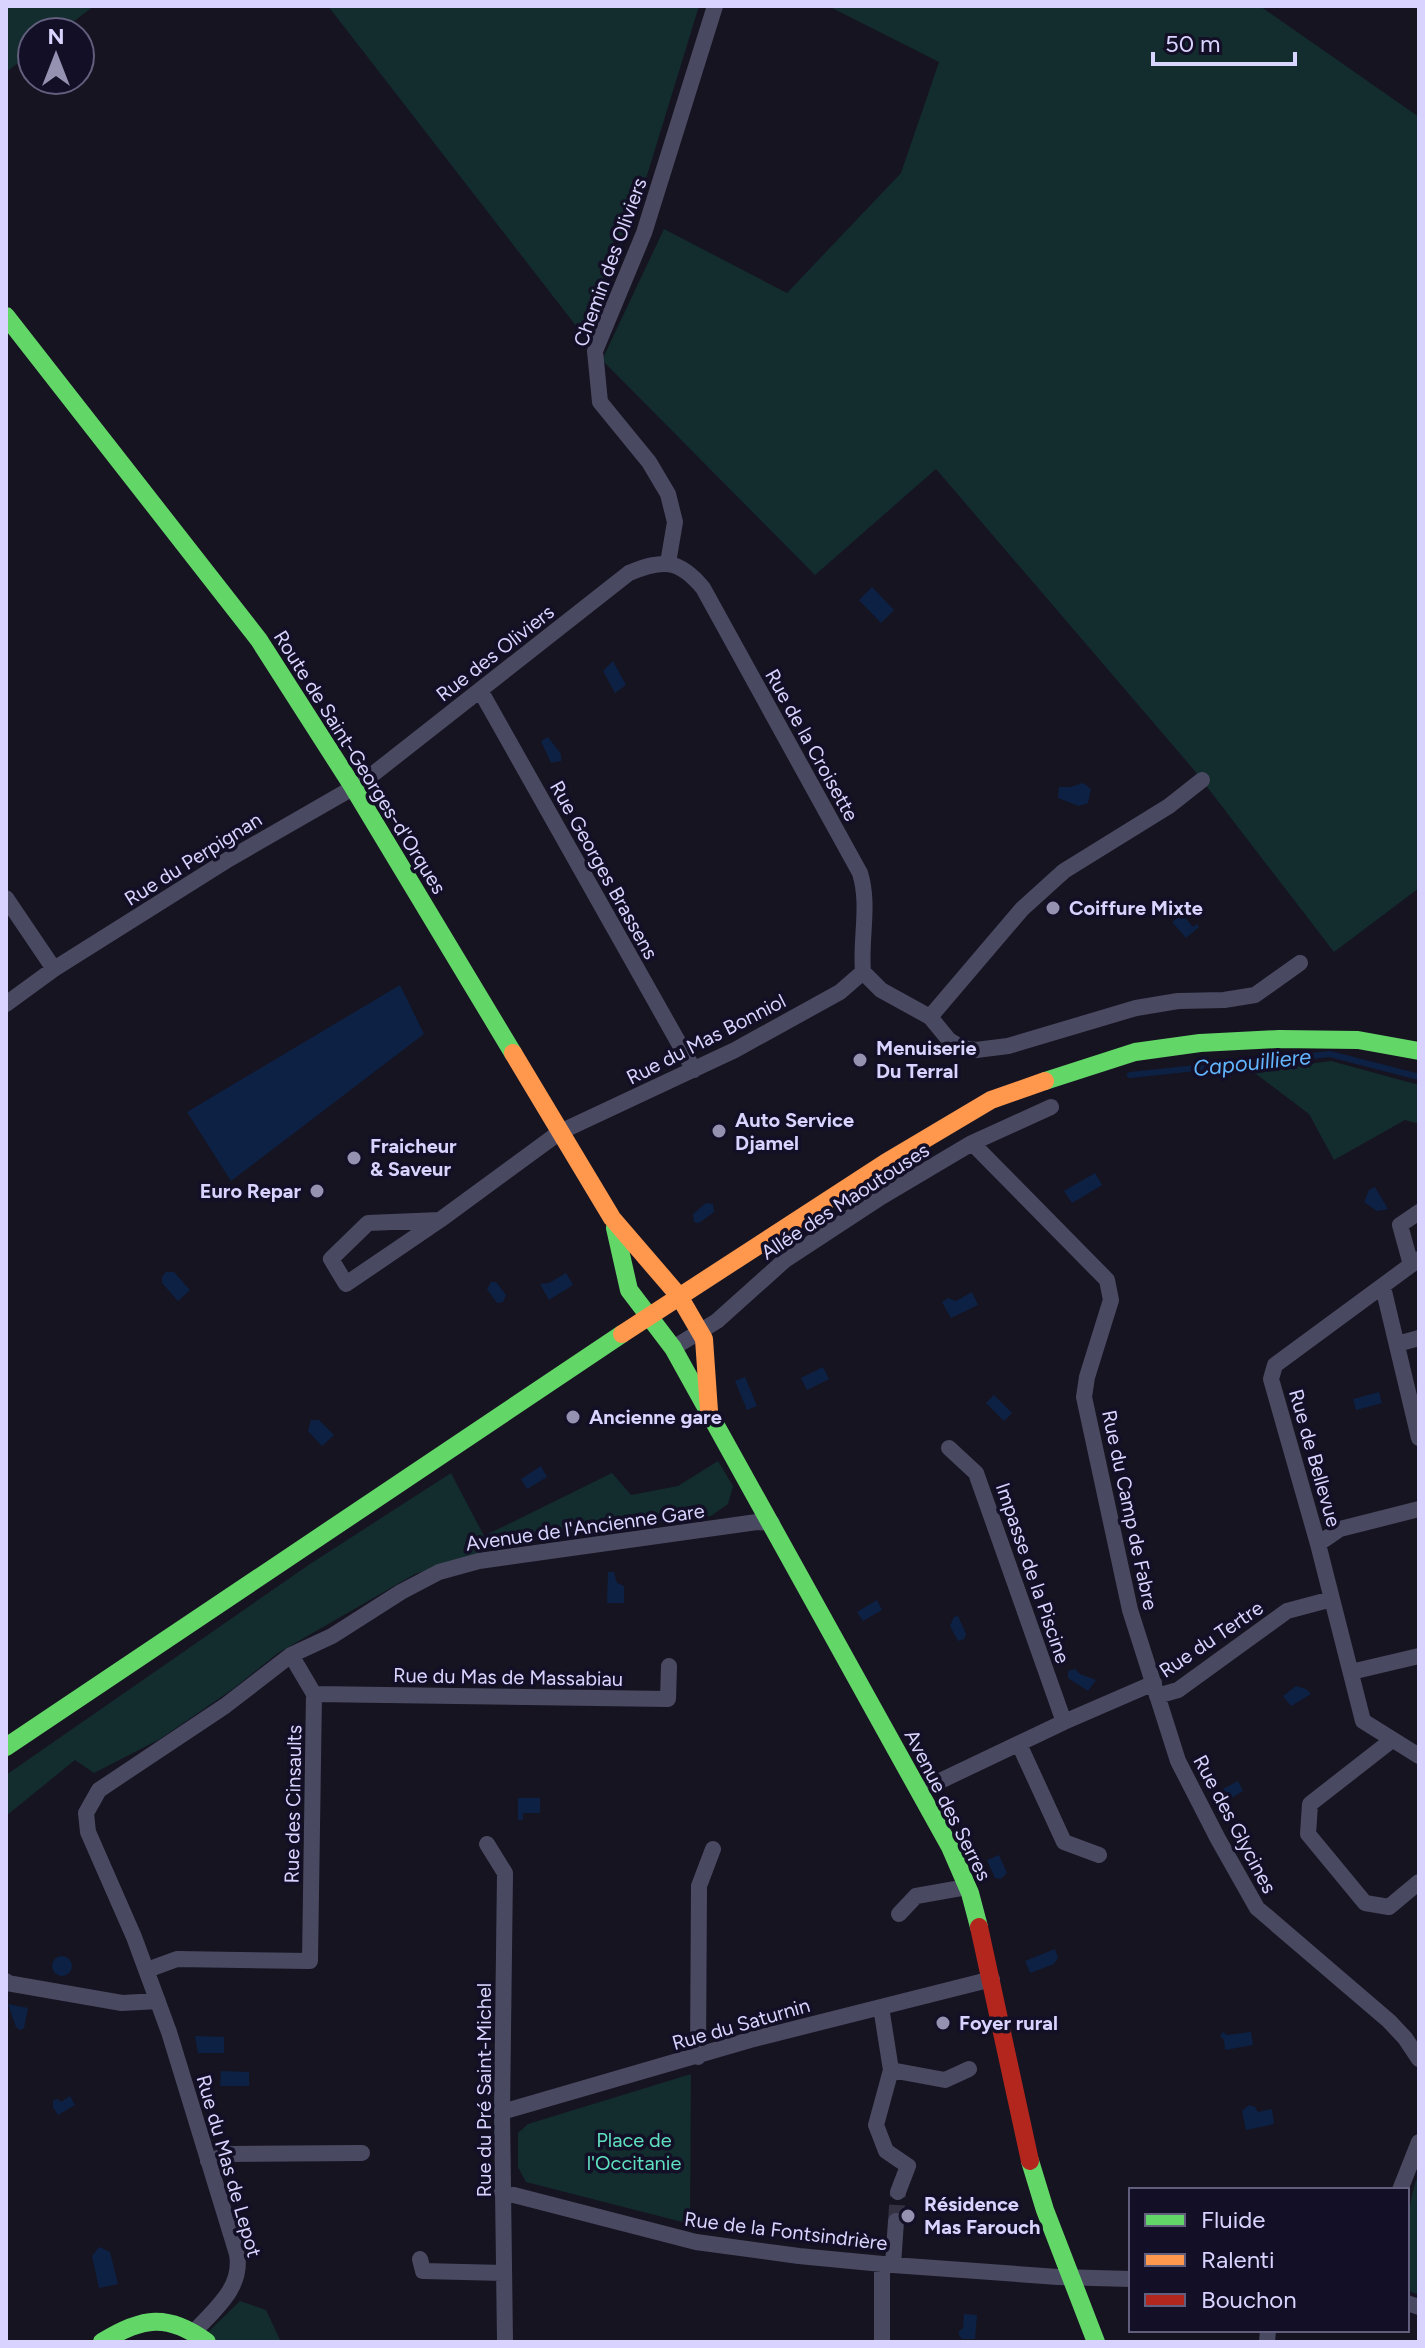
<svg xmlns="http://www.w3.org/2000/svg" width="1425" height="2348" font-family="Figtree,sans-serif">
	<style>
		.green { fill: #132c2d }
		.water { fill: #0d2144 }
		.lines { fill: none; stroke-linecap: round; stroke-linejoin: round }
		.stream { stroke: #0d2144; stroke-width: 6 }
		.street-tunnel { stroke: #333142; stroke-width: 16; stroke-dasharray: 16 8; stroke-linecap: butt }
		.street { stroke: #4a4962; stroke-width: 16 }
		.fast { stroke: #63d668; stroke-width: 18 }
		.slow { stroke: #ff974d; stroke-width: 18 }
		.jam { stroke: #b3261e; stroke-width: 18 }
		.poi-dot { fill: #9591b1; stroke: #130f26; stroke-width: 3 }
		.labels { text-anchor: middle; stroke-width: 7; stroke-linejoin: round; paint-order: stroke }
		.street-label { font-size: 20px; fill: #d9d4ff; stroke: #130f26 }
		.poi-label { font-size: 20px; font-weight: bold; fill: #d9d4ff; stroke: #130f26; text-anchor: start }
		.park-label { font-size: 20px; fill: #5fe0c0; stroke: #130f26 }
		.water-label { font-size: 22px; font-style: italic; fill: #62b6ff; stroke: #130f26 }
	</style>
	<rect width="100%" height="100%" fill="#161421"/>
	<path class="green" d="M6 6H94L60 32H32V53L6 72Z
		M328 6H699L633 221 580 331Z
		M828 6H1260L1419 117V888L1334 952 1194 770 936 469 815 575 602 360 664 229 787 293 901 173 939 62Z
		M1331 1061 1419 1085V1124L1405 1120 1334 1160 1309 1114 1252 1071Z
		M718 1461 733 1486 728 1504 711 1516 553 1537 490 1549 415 1574 278 1653 233 1689 160 1739 94 1773 75 1760 6 1816V1775L310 1564 451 1473 484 1536 612 1473 631 1495 678 1486Z
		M691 2074 690 2224 526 2182 518 2167V2133L528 2124Z
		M1419 2172V2295L1407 2290C1407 2250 1404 2210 1419 2172Z
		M240 2301 266 2310 281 2342H218L207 2333Z"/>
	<path class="water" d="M872 587 894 610 881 623 859 600Z
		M613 661 626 685 615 693 603 671Z
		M548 737 561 754V761L551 763 541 741Z
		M1083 783 1091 789 1088 803 1079 806 1058 798 1059 787H1071Z
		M1182 914 1193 927 1197 924 1199 927 1186 938 1172 922Z
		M400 985 424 1034 231 1181 187 1112Z
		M1095 1173 1102 1185 1072 1203 1064 1191Z
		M1375 1187 1388 1209 1377 1211 1364 1202 1369 1190Z
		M706 1203 713 1204 714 1212 699 1223 694 1222 693 1214Z
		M166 1272H174L190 1290 178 1301 162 1283V1277Z
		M566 1273 573 1285 549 1300 540 1284 549 1283Z
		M491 1282H496L506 1295 503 1302 497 1303 487 1289Z
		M972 1292 978 1305 951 1318 942 1302 948 1298 956 1301Z
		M823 1367 829 1379 807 1390 801 1378Z
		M745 1377 757 1406 747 1410 735 1381Z
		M1379 1392 1382 1403 1356 1410 1353 1399Z
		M994 1395 1012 1413 1004 1421 986 1403Z
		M311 1420H319L334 1435 322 1446 308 1431Z
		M541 1466 547 1477 527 1489 521 1479Z
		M608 1572H614L617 1583 624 1586V1603H607Z
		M877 1600 882 1610 863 1621 857 1612Z
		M958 1616 966 1634 964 1639 958 1641 950 1626 954 1617Z
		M1075 1669 1080 1674 1096 1680 1088 1691 1068 1678V1671Z
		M1296 1686 1306 1689 1311 1694 1291 1706 1283 1696Z
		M1238 1781 1243 1791 1225 1802 1219 1791Z
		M518 1798H540V1813H523V1820H518Z
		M999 1855 1007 1873 1001 1879 995 1878 987 1860Z
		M1055 1949 1058 1958 1054 1964 1030 1973 1025 1961Z
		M52 1966a10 10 0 1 1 20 0a10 10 0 1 1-20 0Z
		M8 2004 28 2008 24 2028 20 2030 16 2027Z
		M1223 2032 1227 2035 1251 2032 1253 2045 1225 2050 1224 2040 1220 2036Z
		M195 2036 224 2037V2053H198Z
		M221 2071 249 2072V2086H220Z
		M70 2096 75 2105 58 2115 53 2107V2100L58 2099 61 2102Z
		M1249 2105 1255 2107 1258 2112 1272 2109 1274 2124 1246 2130 1242 2111Z
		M99 2247 110 2252 118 2284 99 2288 92 2256Z
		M964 2314 977 2315 975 2339H962L959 2335V2331L963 2328Z"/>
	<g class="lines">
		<path class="stream" d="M1130 1075 1330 1054 1419 1077"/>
		<path class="street-tunnel" d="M896 2221 898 2192"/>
		<path class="street" d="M668 563 675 522 668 494 649 462 600 402 595 351 644 233 715 6
			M480 690 694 1070
			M6 898 54 969
			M863 972 881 990 930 1017 949 1040 962 1048 976 1050 1008 1046 1136 1008 1178 1001 1224 1000 1255 995 1300 963
			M6 1004 54 969 229 859 363 782 629 573C663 559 679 559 703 588L860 873C870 905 860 939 863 972
			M930 1017 1022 909 1064 871 1169 806 1202 780
			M972 1143 1107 1280 1111 1300 1087 1377 1084 1397 1130 1610 1178 1761 1218 1839 1257 1908 1389 2021 1405 2038 1419 2059
			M440 1220 368 1223 331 1259 346 1284 440 1220 560 1132 735 1050 840 992 863 972
			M1419 1259 1275 1365 1271 1379 1318 1544 1363 1721 1419 1756
			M1411 1265 1400 1225 1419 1212
			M1383 1287 1419 1438
			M1397 1344 1419 1338
			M673 1348 717 1321 785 1260 881 1197 972 1143 1051 1107
			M949 1448 976 1473 1064 1722
			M1318 1544 1340 1529 1419 1509
			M1351 1672 1419 1656
			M314 1694 668 1699 669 1666
			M1157 1696 1178 1690 1287 1611 1332 1599
			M1392 1740 1310 1804 1308 1834 1365 1903 1389 1907 1419 1882
			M1019 1744 1064 1842 1099 1855
			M919 1791 1064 1722 1154 1683
			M487 1844 505 1873 502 2112 505 2342
			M899 1914 916 1896 967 1887
			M147 1970 177 1959 310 1961 314 1694 291 1655
			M6 1981 7 1983 122 2003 158 2001
			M881 2007 891 2070 876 2125 886 2151 908 2166 898 2192
			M698 2057 699 1886 713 1849
			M891 2070 945 2080 969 2069
			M502 2112 750 2040 992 1979
			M208 2161 230 2154 362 2153
			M1400 2190 1419 2142
			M502 2192 696 2242 799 2256 893 2265 1058 2277 1131 2279
			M420 2259 423 2271 504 2273
			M893 2265 896 2221
			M1407 2303 1419 2307
			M195 2331C216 2308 243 2287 237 2254L169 2032 134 1937 88 1832 86 1813 99 1790 225 1706 291 1655 332 1636 401 1592 439 1572 479 1561 757 1522 772 1523
			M882 2342V2264
			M1267 2342 1268 2330"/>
		<path class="fast" d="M6 316 259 640 353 787 513 1053
			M1045 1081 1135 1052 1200 1043 1279 1039 1358 1040 1419 1051
			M615 1228 629 1290 673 1348 950 1847 970 1893 979 1927
			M6 1747 622 1334
			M1030 2161 1045 2210 1096 2342
			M102 2342C142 2317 168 2313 207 2342"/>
		<path class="slow" d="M513 1053 612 1218 679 1296 704 1339 709 1411
			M622 1334 885 1163 991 1100 1045 1081"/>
		<path class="jam" d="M979 1927 1030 2161"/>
	</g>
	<g class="poi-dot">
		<circle cx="1053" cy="908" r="8"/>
		<circle cx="860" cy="1060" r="8"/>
		<circle cx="719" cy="1131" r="8"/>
		<circle cx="354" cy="1158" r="8"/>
		<circle cx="317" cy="1191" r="8"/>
		<circle cx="573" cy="1417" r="8"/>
		<circle cx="943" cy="2023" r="8"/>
		<circle cx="908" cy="2216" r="8"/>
	</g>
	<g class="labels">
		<g class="street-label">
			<text transform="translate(610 262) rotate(-70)" y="7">Chemin des Oliviers</text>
			<text transform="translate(495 653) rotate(-38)" y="7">Rue des Oliviers</text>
			<text transform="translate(812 745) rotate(61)" y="7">Rue de la Croisette</text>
			<text transform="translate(360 762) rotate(58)" y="7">Route de Saint-Georges-d'Orques</text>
			<text transform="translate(193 859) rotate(-32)" y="7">Rue du Perpignan</text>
			<text transform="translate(604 870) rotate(61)" y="7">Rue Georges Brassens</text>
			<text transform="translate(706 1039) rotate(-27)" y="7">Rue du Mas Bonniol</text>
			<text transform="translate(845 1201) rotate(-33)" y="7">Allée des Maoutouses</text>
			<text transform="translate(1315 1458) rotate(74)" y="7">Rue de Bellevue</text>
			<text transform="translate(1130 1510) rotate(78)" y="7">Rue du Camp de Fabre</text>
			<text transform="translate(585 1527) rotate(-8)" y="7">Avenue de l'Ancienne Gare</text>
			<text transform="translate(1033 1573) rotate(71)" y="7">Impasse de la Piscine</text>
			<text transform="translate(1211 1639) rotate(-34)" y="7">Rue du Tertre</text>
			<text transform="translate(508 1677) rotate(1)" y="7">Rue du Mas de Massabiau</text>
			<text transform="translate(293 1804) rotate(-89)" y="7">Rue des Cinsaults</text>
			<text transform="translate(948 1805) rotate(63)" y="7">Avenue des Serres</text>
			<text transform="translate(1235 1824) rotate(62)" y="7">Rue des Glycines</text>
			<text transform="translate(741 2024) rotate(-16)" y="7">Rue du Saturnin</text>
			<text transform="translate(484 2090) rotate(-90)" y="7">Rue du Pré Saint-Michel</text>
			<text transform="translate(229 2166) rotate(74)" y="7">Rue du Mas de Lepot</text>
			<text transform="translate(786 2231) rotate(7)" y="7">Rue de la Fontsindrière</text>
		</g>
		<g class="poi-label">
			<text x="1069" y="915">Coiffure Mixte</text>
			<text x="876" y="1055">Menuiserie<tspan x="876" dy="23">Du Terral</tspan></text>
			<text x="735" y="1127">Auto Service<tspan x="735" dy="23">Djamel</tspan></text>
			<text x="370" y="1153">Fraicheur<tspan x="370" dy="23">&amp; Saveur</tspan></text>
			<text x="301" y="1198" text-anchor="end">Euro Repar</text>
			<text x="589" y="1424">Ancienne gare</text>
			<text x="959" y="2030">Foyer rural</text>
			<text x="924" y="2211">Résidence<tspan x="924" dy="23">Mas Farouch</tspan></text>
		</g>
		<g class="park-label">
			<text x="634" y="2147">Place de<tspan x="634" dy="23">l'Occitanie</tspan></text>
		</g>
		<g class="water-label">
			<text transform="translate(1252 1062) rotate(-6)" y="8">Capouilliere</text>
		</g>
	</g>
	<rect width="1425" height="2348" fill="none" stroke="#d9d4ff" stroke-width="16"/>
	<rect x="1129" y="2188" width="280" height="144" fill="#130f26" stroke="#625e7d" stroke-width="2"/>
	<rect x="1145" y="2214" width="40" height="12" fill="#63d668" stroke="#625e7d" stroke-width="2"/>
	<text x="1201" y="2228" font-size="24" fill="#d9d4ff">Fluide</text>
	<rect x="1145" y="2254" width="40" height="12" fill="#ff974d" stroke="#625e7d" stroke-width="2"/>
	<text x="1201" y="2268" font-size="24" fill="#d9d4ff">Ralenti</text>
	<rect x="1145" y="2294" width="40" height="12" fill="#b3261e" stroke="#625e7d" stroke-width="2"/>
	<text x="1201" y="2308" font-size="24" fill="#d9d4ff">Bouchon</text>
	<g transform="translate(56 56)"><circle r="38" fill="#130f26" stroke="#625e7d" stroke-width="2"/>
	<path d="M0-6L14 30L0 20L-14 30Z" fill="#9591b1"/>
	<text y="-12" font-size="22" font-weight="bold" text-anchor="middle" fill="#d9d4ff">N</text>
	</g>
	<path d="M1153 52v12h142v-12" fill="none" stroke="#d9d4ff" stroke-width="4"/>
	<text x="1165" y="52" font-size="24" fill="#d9d4ff" stroke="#130f26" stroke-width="6" paint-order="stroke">50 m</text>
</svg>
